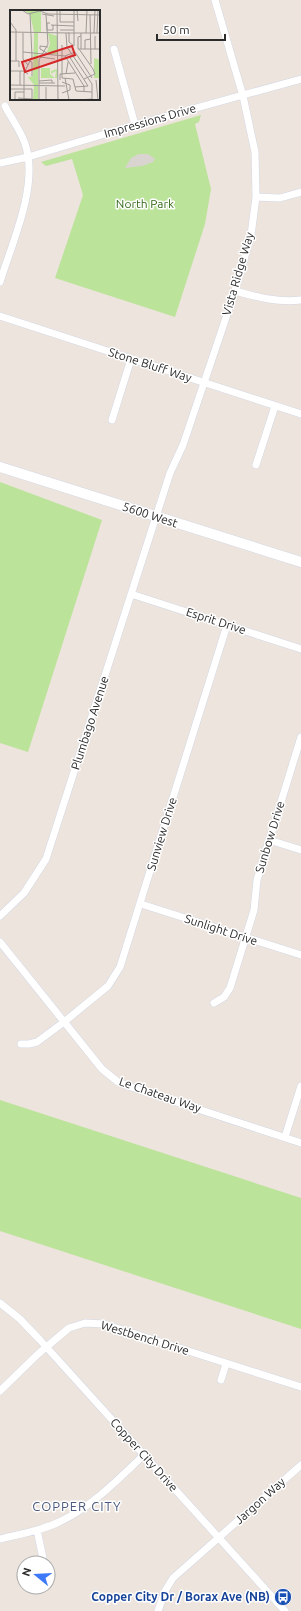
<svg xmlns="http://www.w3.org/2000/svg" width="301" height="1611" font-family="Ubuntu,sans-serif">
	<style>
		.green { fill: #bce39a }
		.plaza { fill: #d9d4d0 }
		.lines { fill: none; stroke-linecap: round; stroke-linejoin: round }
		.minor-casing { stroke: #d3d8e4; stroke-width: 8 }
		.secondary-casing { stroke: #d3d8e4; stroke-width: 11 }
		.minor { stroke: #fff; stroke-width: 7 }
		.secondary { stroke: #fff; stroke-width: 10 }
		.labels { text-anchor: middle; stroke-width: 3; stroke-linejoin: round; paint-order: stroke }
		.street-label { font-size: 12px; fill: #2b2b2b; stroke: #fff }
		.park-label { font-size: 12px; fill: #35691b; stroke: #fff }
		.transit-label { font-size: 12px; font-weight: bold; fill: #164399; stroke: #fff; text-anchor: end }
		.neighbourhood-label { font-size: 13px; letter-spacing: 1px; fill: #4b5a7c; stroke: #fff }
		.inset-road { fill: none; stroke: #9f9a96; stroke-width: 1 }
		.view { fill: #d62828; fill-opacity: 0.15; stroke: #d62828; stroke-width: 2 }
		.inset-edge { fill: none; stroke: #2b2b2b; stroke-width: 2 }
	</style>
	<rect width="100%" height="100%" fill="#ede4dd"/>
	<path class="green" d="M201 115 199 122 195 124 211 189 205 224 175 317 55 278 83 195 72 159 46 166 41 162Z
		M0 482 102 520 28 752 0 743Z
		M0 1100 301 1198V1329L0 1231Z"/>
	<path class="plaza" d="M139 154H148L155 159 153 162 142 166 125 168 131 158Z"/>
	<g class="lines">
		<defs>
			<path id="minor" d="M114 49 135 125
				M0 163 28 157 135 125 301 79
				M256 197 280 198 301 192
				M0 282C12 243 38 187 26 147 23 134 11 118 5 106
				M235 291C257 297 278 303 301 300
				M0 316 301 414
				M112 420 131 359
				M256 465 275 406
				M131 594 301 649
				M269 840 301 850
				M141 904 301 955
				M0 916 24 893 46 859 170 473 183 445 235 291 251 235 256 197 255 152 243 96 215 0
				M0 942 102 1069 118 1082 128 1086 301 1143
				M214 1003 224 997 230 988 254 910 257 880 301 737
				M21 1044H29L37 1042 64 1022 108 986 120 967 227 625
				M285 1137 301 1086
				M0 1303 20 1319 40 1340 285 1611
				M221 1380 226 1364
				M0 1391 38 1354 69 1328 85 1323 104 1324 301 1387
				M37 1530 44 1563
				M0 1539C20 1534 41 1531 59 1522 92 1507 118 1479 144 1455
				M158 1611 165 1591 173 1578 301 1465"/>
			<path id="secondary" d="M0 467 301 562"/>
		</defs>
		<use href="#minor" class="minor-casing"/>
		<use href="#secondary" class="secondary-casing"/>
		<use href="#minor" class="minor"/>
		<use href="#secondary" class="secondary"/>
	</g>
	<defs>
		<symbol id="bus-disc" viewBox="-11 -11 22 22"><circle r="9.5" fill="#1a4fb4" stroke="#fff"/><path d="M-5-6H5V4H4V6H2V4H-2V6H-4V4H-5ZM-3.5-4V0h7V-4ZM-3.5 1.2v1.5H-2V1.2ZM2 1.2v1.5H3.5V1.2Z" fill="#fff"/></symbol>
	</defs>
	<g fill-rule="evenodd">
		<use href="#bus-disc" x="273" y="1587" width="20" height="20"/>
	</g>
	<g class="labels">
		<g class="street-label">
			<text transform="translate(150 121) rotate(-16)" y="4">Impressions Drive</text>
			<text transform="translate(238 274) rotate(-74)" y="4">Vista Ridge Way</text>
			<text transform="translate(150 365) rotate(18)" y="4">Stone Bluff Way</text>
			<text transform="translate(150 515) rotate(18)" y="4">5600 West</text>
			<text transform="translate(216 621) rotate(18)" y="4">Esprit Drive</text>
			<text transform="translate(90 723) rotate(-72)" y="4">Plumbago Avenue</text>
			<text transform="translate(162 834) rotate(-73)" y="4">Sunview Drive</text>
			<text transform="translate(270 837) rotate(-73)" y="4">Sunbow Drive</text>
			<text transform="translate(221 930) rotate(18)" y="4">Sunlight Drive</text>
			<text transform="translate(160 1095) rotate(19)" y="4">Le Chateau Way</text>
			<text transform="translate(145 1338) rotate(17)" y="4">Westbench Drive</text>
			<text transform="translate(144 1455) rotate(48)" y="4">Copper City Drive</text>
			<text transform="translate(260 1501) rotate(-42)" y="4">Jargon Way</text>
		</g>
		<g class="park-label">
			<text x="145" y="208">North Park</text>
		</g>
		<g class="transit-label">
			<text x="270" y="1601">Copper City Dr / Borax Ave (NB)</text>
		</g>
		<g class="neighbourhood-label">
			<text x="77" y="1511">COPPER CITY</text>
		</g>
	</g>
	<g transform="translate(10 10)">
		<rect width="90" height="90" fill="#ede4dd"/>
		<path d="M13 0 31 1V22H24L20 4ZM24 23H28V89H23L24 75 18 67 23 66ZM38 23 47 26V44H39L37 41 40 34ZM84 48 90 50V68H84ZM31 58H47H40V64L45 68 46 61 41 64V61L47 59V68H31Z" fill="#bce39a"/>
		<path class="inset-road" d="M12 0 18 4 30 1 38 4 90 5M47 0 48 90M64 0H50V12H64M64 0V36M32 4 44 6M80 5 81 54M68 11 67 0H82M0 12 6 20V51M40 13H37V20H43V15M41 15 64 16M50 20H64M0 22 59 23M13 23V49L18 55M56 23 57 37 82 74V90M58 23H90M59 23V32L64 36M71 23V39M76 23 77 0M84 23 85 0M87 23 88 0M71 26 68 27V39H90M85 26V39M52 35V68L63 69 66 81 82 82M69 39 83 59M75 39V30L81 29M13 42 55 46 65 42 82 68M37 43 30 39V36L38 37M55 46 74 76V81M59 46 78 76 65 77M30 47 45 49M17 50 22 52V66M0 51H9V57M0 61H13L18 64M10 61V75M56 64 58 52M55 68 59 90M74 69 85 64 83 59M50 70V64L65 63M86 70 88 90M29 71 42 70V73M52 72 60 75V80L52 83M29 73H45M0 75 55 76M36 77V90M0 79H22V90M8 88 22 89M5 90V82H14M14 90V63L22 47 20 3M29 90V50L38 34 36 5M69 90 82 89"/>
		<path class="view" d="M62 36 65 45 15 62 12 52Z"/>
		<rect width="90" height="90" class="inset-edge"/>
	</g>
	<g transform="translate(36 1575) rotate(288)"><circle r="19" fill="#ffffff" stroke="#aaaaaa"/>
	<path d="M0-3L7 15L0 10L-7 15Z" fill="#3e79f9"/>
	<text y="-6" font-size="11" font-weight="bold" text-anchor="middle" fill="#2b2b2b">N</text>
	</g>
	<path d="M157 34v6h68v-6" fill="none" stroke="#2b2b2b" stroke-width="2"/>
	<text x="163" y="34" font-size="12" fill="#2b2b2b" stroke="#ffffff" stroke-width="3" paint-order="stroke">50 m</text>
</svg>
